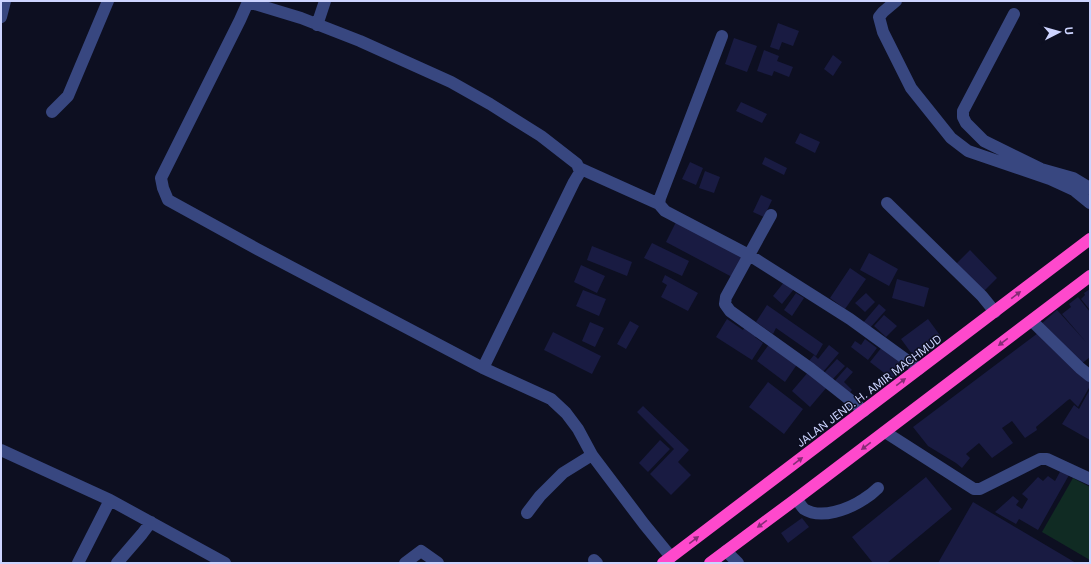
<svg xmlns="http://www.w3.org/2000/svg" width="1091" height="564" font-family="Inter,sans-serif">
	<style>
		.park { fill: #102b23 }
		.building { fill: #191b42 }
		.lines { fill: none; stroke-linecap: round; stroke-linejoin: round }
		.minor { stroke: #384780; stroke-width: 12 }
		.highway { stroke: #fe49cc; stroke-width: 12 }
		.oneway { fill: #862c76 }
		.labels { text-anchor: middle; stroke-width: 3; stroke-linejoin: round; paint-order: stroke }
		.street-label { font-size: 11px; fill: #cdd4ff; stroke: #0d0f21 }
	</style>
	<rect width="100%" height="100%" fill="#0d0f21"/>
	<path class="park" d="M1073 478 1090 487V560L1042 532Z"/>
	<path class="building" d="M778 23 799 31 793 46 782 42 779 50 770 47Z
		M734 38 757 46 747 72 725 64Z
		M764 50 779 56 777 61 793 67 789 77 774 71 772 76 757 71Z
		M833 55 842 62 833 76 824 69Z
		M741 102 767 114 762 123 736 111Z
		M800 133 820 142 815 153 795 143Z
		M765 157 787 168 784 175 762 164Z
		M690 162 703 168 696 185 682 179Z
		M705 171 720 177 714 193 699 188Z
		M761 195 772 200 764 217 753 212Z
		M677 220 743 255 732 277 666 242Z
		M652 243 689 261 682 276 644 258Z
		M592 246 632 262 627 276 587 260Z
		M970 250 997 278 982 293 955 265Z
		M869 253 898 269 889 286 860 270Z
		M581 265 605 276 597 293 574 282Z
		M850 268 866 279 845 309 830 298Z
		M665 275 698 293 688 311 661 297 667 285 662 282Z
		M897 279 929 288 924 307 892 298Z
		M785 281 794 289 782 304 773 296Z
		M1090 289V310L1081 299 1085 295 1084 293Z
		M583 290 606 299 599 316 576 306Z
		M796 293 804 298 792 316 784 310Z
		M866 293 875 302 865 312 855 303Z
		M1078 297 1090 312V357L1080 365 1040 325 1057 310 1086 342 1062 314 1071 307 1069 304Z
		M879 304 886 310 869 329 862 324Z
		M767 305 823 344 816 356 776 328 773 334 756 322Z
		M884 315 897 326 886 337 874 326Z
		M727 319 743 330 745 327 757 334 755 337 763 343 752 360 716 337Z
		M928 319 942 338 915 358 901 339Z
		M630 321 639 326 626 349 617 344Z
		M590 322 604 328 595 347 582 341Z
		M553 332 601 356 592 374 544 350Z
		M1038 333 1073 368 1090 383V386L1078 407 1070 399 1068 400 1036 427 1037 430 1025 438 1012 421 1002 428 1013 443 992 458 979 443 966 454 970 458 962 468 956 463 928 446 913 427Z
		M865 339 877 348 868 360 851 347 855 341 861 345Z
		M770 343 798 363 785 382 757 361Z
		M829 345 839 353 823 372 809 361 814 355 818 359Z
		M882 347 904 364 892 379 870 362Z
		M837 359 845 366 832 380 824 373Z
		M847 367 853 372 844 382 852 390 847 396 833 383Z
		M809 371 827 387 810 407 792 391Z
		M768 382 803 409 784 434 749 407Z
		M1090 389V440L1062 424 1074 405 1079 409Z
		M643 406 689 450 678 462 691 475 671 495 650 474 674 449 637 412Z
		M660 440 670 449 648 472 639 463Z
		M1061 470 1069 475 1038 530 1019 519 1016 524 995 512 1013 496 1019 501 1016 505 1022 509 1028 499 1022 494 1038 477 1043 481 1048 476 1055 481Z
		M926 477 952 509 887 563H873L852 537Z
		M973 502 1076 563H938Z
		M802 518 809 527 788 543 781 533Z"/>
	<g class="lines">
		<path class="minor" d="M896 1 883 12 879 17 883 32 911 88 951 138 968 151 1050 179 1074 190 1090 203
			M1014 14 963 111V117L966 123 984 141 1041 169 1073 178 1090 188
			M1 17 5 1
			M317 25 325 1
			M722 36 660 198 659 204 665 211 749 255 850 319 919 369
			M52 112 68 96 108 1
			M579 168 659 204
			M887 203 982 296 995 312
			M771 215 726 297 725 304 730 311 811 369 864 411
			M1032 321 1080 368 1090 376
			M483 368 574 182 580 172 577 164 541 136 490 104 451 82 360 41 301 18 248 2 240 20 161 178 163 188 168 200 257 249 483 368 551 399 566 413 578 429 592 455 644 524 671 557
			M885 432 974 489H980L1040 459H1047L1090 479
			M1 450 110 500 225 563
			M796 499C799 502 801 506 804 509 821 520 849 509 864 499 869 496 874 492 878 488
			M527 513 540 496 563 473 592 455
			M726 551 738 563
			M594 560 597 563
			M78 563 110 500
			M117 563 142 534 151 522
			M405 563 421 551 438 563"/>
		<path class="highway" d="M663 563 1090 239
			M710 563 796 499 1090 276"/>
	</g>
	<defs><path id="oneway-solid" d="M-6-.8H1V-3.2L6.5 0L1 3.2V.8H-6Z"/></defs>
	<g class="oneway">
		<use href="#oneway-solid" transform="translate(1016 295) rotate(-37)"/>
		<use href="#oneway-solid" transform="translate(1003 342) rotate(143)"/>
		<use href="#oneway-solid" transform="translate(901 382) rotate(-37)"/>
		<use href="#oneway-solid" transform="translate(866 446) rotate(143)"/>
		<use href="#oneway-solid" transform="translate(798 461) rotate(-37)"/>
		<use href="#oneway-solid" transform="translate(762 524) rotate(144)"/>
		<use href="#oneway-solid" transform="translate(694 540) rotate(-37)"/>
	</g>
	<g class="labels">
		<g class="street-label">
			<text transform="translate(869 391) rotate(-37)" y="4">JALAN JEND. H. AMIR MACHMUD</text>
		</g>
	</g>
	<rect width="1091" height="564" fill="none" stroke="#cdd4ff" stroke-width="4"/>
	<g transform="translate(1059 32) rotate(84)" stroke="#0d0f21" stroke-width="3" paint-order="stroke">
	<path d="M0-3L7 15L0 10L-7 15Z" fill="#cdd4ff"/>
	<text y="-6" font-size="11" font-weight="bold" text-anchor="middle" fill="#cdd4ff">U</text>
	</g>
</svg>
